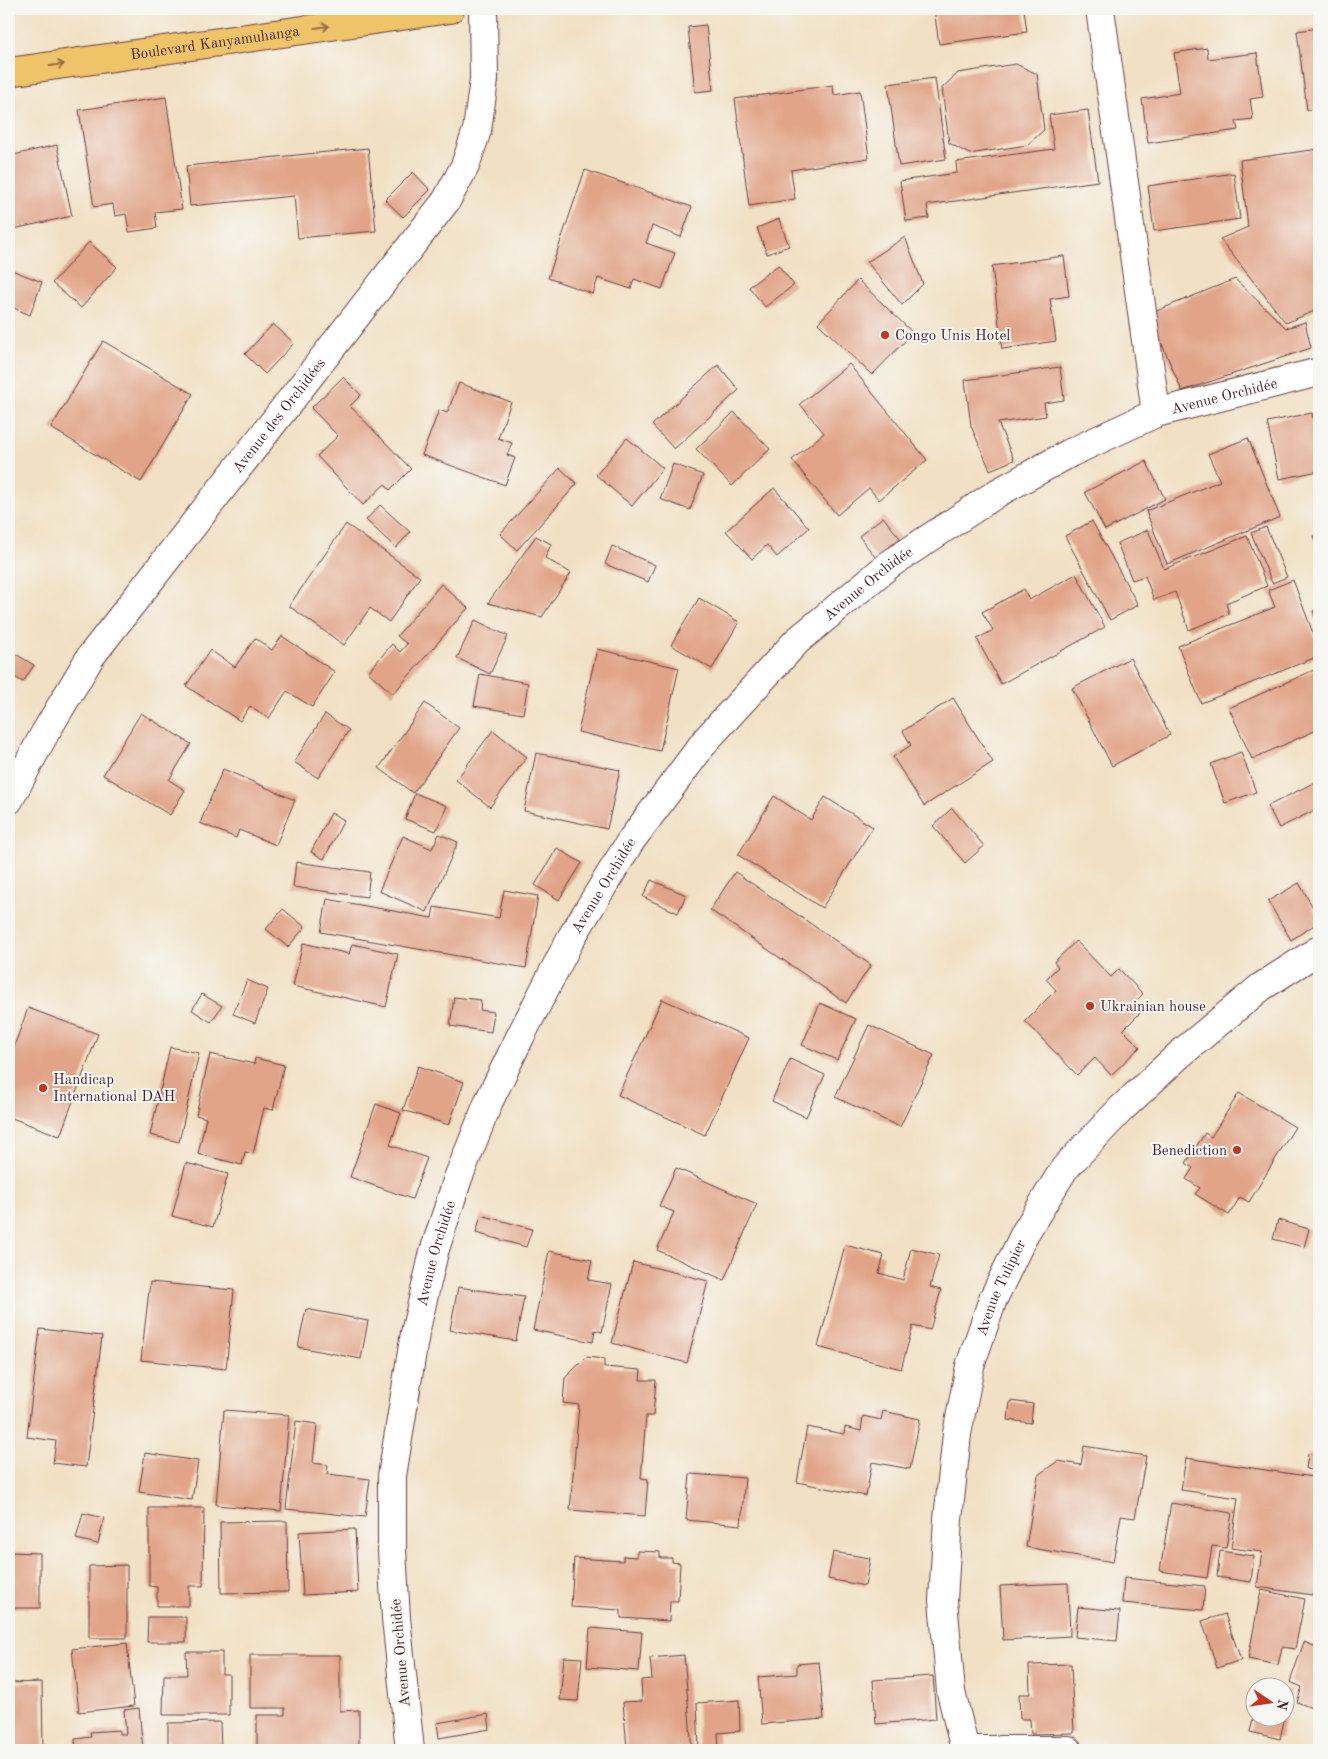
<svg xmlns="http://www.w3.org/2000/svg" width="1328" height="1759" font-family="'Old Standard TT',serif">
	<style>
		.building { fill: #e1a488 }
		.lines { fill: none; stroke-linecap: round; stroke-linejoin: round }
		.minor-casing { stroke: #633c42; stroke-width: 30 }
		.primary-casing { stroke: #633c42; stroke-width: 30 }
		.minor { stroke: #fff; stroke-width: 28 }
		.primary { stroke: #efc469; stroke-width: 28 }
		.oneway { stroke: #946947 }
		.poi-dot { fill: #c8321e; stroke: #f6f6f2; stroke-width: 2 }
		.labels { text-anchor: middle; stroke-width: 4; stroke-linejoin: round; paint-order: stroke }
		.street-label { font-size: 15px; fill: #4a1f2b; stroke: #f6f6f2 }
		.poi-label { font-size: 15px; fill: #4a1f2b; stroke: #f6f6f2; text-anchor: start }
	</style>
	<rect width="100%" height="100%" fill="#f6f6f2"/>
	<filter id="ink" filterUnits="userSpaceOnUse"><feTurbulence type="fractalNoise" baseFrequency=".02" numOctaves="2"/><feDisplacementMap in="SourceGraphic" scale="10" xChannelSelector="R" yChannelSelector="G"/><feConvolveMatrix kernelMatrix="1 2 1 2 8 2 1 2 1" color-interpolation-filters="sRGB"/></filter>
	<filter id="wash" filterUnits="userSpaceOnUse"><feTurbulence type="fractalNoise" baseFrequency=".0096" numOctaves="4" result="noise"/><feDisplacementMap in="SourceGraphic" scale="20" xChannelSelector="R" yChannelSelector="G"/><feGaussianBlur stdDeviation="1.12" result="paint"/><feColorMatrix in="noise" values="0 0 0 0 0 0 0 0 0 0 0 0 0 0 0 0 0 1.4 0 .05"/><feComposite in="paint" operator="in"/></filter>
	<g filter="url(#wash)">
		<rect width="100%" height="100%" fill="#f1e0c3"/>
		<g id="blocks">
			<path class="building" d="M934 9H1024L1027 32 939 44Z
				M706 25 713 90 695 92 688 27Z
				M1319 28V108L1307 110 1297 31Z
				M1207 48 1208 59 1257 53 1263 97 1250 99 1253 119 1236 121 1238 130 1148 143 1142 99 1180 93 1174 53Z
				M1016 64 1037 74 1044 130 1027 145 969 154 949 143 942 88 958 73Z
				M935 78 946 159 899 166 888 84Z
				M833 85 834 95 860 91 869 158 791 170 795 199 749 206 735 99Z
				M166 97 182 209 155 212 157 228 129 232 126 214 115 216 113 204 94 207 79 110Z
				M1088 110 1098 181 927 205 929 218 906 221 900 181 957 173 956 162 1054 149 1049 115Z
				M57 145 72 216 9 230V156Z
				M368 148 376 231 298 238 294 196 190 206 186 166Z
				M1319 149V309L1286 323 1220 239 1248 227 1240 160Z
				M585 170 692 207 681 237 652 226 646 243 675 253 662 289 634 279 631 289 598 278 593 294 548 278Z
				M413 172 430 190 403 217 385 200Z
				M1234 173 1240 219 1154 231 1148 186Z
				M779 219 789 246 767 254 757 228Z
				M905 237 923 284 902 305 867 262Z
				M89 242 117 267 81 308 52 283Z
				M1064 256 1069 296 1050 299 1056 341 1002 349 992 266Z
				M778 265 794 285 765 307 749 287Z
				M9 269 42 282 30 315 9 306Z
				M1235 279 1286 328 1305 322 1311 348 1182 391 1149 314Z
				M858 280 913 333 872 375 818 323Z
				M273 324 294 343 265 374 245 354Z
				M103 341 193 394 141 482 51 428Z
				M849 364 927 460 879 500 869 488 837 515 792 460 824 433 800 404Z
				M718 365 739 390 674 449 652 425Z
				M1060 367 1064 400 1044 403 1046 416 998 423 1014 460 990 470 971 426 965 380Z
				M343 377 361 395 350 406 411 469 390 490 385 484 363 505 317 456 338 436 311 408Z
				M459 383 511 402 498 438 512 443 507 455 515 458 505 485 422 455 439 410 447 413Z
				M734 412 770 449 732 486 696 449Z
				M1312 413 1319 449V471L1279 479 1267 422Z
				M627 438 663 468 632 506 596 475Z
				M1248 438 1280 517 1167 564 1146 511 1220 481 1208 454Z
				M1146 461 1165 499 1105 530 1085 492Z
				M673 464 703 475 690 510 660 499Z
				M560 468 577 484 517 550 500 534Z
				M774 488 809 528 777 557 767 545 752 559 726 531Z
				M380 505 410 532 396 548 366 520Z
				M883 517 900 538 876 558 859 536Z
				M1092 521 1138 605 1110 620 1065 536Z
				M346 524 420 577 389 622 370 608 344 645 289 606Z
				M1266 527 1287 577 1272 583 1251 533Z
				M1148 530 1164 569 1247 536 1267 586 1226 603 1229 614 1189 630 1175 592 1154 600 1145 576 1132 580 1117 543Z
				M1319 533V551L1313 536Z
				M536 536 551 544 545 558 571 573 542 617 488 603Z
				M612 546 655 565 648 582 605 564Z
				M1076 574 1105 627 1001 684 977 639 993 630 982 612 1024 589 1029 600Z
				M1293 580 1319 649V656L1201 703 1178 646 1275 607 1268 590Z
				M441 584 468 608 393 694 368 672 392 644 400 652 407 644 397 636Z
				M699 598 739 622 712 669 671 645Z
				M1319 609V628L1313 611Z
				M475 620 508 636 490 674 457 658Z
				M282 636 335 672 312 707 287 691 269 718 250 706 240 721 186 686 210 650 235 667 255 638 272 650Z
				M597 649 679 668 660 751 578 732Z
				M9 650 34 665 23 682 11 675 9 679Z
				M1130 658 1170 735 1112 766 1072 688Z
				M1314 670 1319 682V729L1252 759 1229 708Z
				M480 674 528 683 523 714 474 706Z
				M953 698 993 762 924 806 893 757 911 745 903 731Z
				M425 703 459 728 413 793 379 768Z
				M141 713 191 744 169 780 185 790 170 815 103 775Z
				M325 714 349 730 318 778 294 762Z
				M493 730 527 757 490 807 456 780Z
				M1241 752 1256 792 1225 803 1211 764Z
				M536 753 620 770 607 829 524 811Z
				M223 769 295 800 276 845 239 830 236 838 200 823Z
				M1319 780V808L1279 828 1268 806Z
				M415 793 447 806 436 831 405 819Z
				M774 796 811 820 825 797 873 827 822 908 738 855Z
				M952 808 984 846 965 863 933 826Z
				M331 813 344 820 324 859 311 852Z
				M439 834 458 842 427 912 379 891 403 836 432 849Z
				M557 848 582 863 559 900 535 885Z
				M296 862 370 872 367 897 293 887Z
				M735 872 871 965 846 1003 710 910Z
				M651 880 686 895 678 913 643 897Z
				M1299 883 1319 918V922L1291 940 1268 901Z
				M504 890 538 896 526 968 321 932 327 899 432 918 434 907 499 918Z
				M283 909 305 927 288 947 266 929Z
				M1076 941 1111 977 1119 969 1143 994 1135 1002 1143 1010 1123 1030 1140 1047 1111 1075 1095 1058 1077 1075 1025 1021 1056 990 1046 979 1058 967 1054 962Z
				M303 943 349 954 352 944 398 954 386 1007 293 986Z
				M247 980 268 989 255 1023 233 1014Z
				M202 994 222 1006 211 1022 192 1010Z
				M454 997 481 1000 480 1010 494 1012 491 1032 450 1026Z
				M662 999 749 1038 705 1135 618 1095Z
				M820 1003 856 1019 837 1060 802 1045Z
				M28 1008 98 1034 60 1136 9 1117V1060Z
				M869 1025 934 1055 900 1127 835 1097Z
				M170 1047 199 1053 179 1142 150 1135Z
				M210 1054 254 1064 255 1058 284 1065 273 1110 264 1108 253 1154 245 1152 242 1165 198 1154 206 1118 196 1115Z
				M790 1059 825 1075 806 1117 772 1101Z
				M418 1066 464 1082 449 1125 403 1110Z
				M1239 1093 1295 1127 1249 1202 1240 1197 1229 1215 1195 1194 1200 1188 1186 1179 1193 1168 1186 1163 1205 1133 1211 1137Z
				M376 1104 401 1113 390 1145 427 1158 412 1199 350 1177Z
				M186 1163 228 1174 213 1227 172 1216Z
				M676 1168 757 1204 724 1280 657 1250 674 1212 659 1206Z
				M481 1215 532 1229 526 1247 476 1233Z
				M1278 1220 1309 1229 1304 1247 1273 1239Z
				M845 1245 884 1255 879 1273 903 1280 911 1248 939 1255 930 1287 941 1290 930 1330 913 1326 901 1369 818 1347Z
				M549 1251 592 1260 588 1280 612 1284 602 1332 595 1330 593 1342 533 1330Z
				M633 1262 708 1281 687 1363 612 1343Z
				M150 1282 234 1290 226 1369 141 1360Z
				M458 1287 524 1297 516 1341 450 1330Z
				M306 1309 368 1321 361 1359 298 1347Z
				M40 1329 102 1336 86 1467 53 1463 56 1441 27 1437Z
				M586 1357 604 1359V1367L641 1370 640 1380H656L653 1416H646L641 1478 648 1479 645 1516 570 1510 579 1405 563 1403 565 1378Z
				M1010 1401 1033 1404 1031 1423 1008 1420Z
				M224 1410 289 1415 281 1511 216 1505Z
				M883 1411 920 1419 910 1469 872 1462 866 1496 797 1482 807 1427 844 1434 845 1427 861 1431 863 1416 881 1420Z
				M296 1421 317 1424 313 1463 328 1465 327 1474 370 1479 365 1517 286 1509Z
				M1084 1446 1146 1456 1135 1518 1121 1516 1113 1562 1026 1547 1038 1475 1058 1461 1081 1465Z
				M145 1453 198 1461 192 1500 139 1492Z
				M1308 1454 1319 1456V1472L1306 1469Z
				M1186 1458 1319 1478V1596L1257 1587 1262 1552 1231 1548 1238 1498 1181 1490Z
				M690 1474 745 1478 741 1525 686 1520Z
				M1171 1503 1232 1513 1226 1548 1212 1546 1207 1578 1160 1571Z
				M149 1508H204L203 1586H189V1606H157V1587L149 1586Z
				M83 1513 104 1518 98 1544 76 1539Z
				M287 1521 288 1592 221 1593 220 1522Z
				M355 1529 358 1592 303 1595 299 1532Z
				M637 1551 660 1552V1558H672V1562L680 1563 678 1601H670L669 1621 621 1618V1610L571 1607 574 1558 623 1561V1556L637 1557Z
				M1220 1551 1254 1556 1251 1582 1217 1577Z
				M9 1552 40 1553V1608H9Z
				M833 1552 870 1558 865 1586 828 1579Z
				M127 1565V1638H89V1566Z
				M1124 1578 1205 1586 1203 1610 1122 1603Z
				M1068 1583 1070 1636 1003 1640 1000 1586Z
				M1261 1590 1305 1599 1295 1649 1282 1647 1278 1665 1248 1659Z
				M1078 1607 1120 1611 1117 1641 1075 1637Z
				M1225 1614 1241 1660 1217 1668 1202 1621Z
				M148 1617H186V1642H147Z
				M590 1628 642 1632 639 1671 587 1667Z
				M1304 1642 1319 1648V1711L1297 1702 1302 1687 1290 1682Z
				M127 1643 134 1706 79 1712 72 1649Z
				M186 1652H222V1674H229V1715H163L164 1675H187Z
				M250 1655H340V1711L359 1710V1750H257V1715H285V1708H250Z
				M684 1655 692 1750H646V1746L627 1748 623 1702 642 1701 641 1680 652 1679 650 1658Z
				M564 1657 582 1658 578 1701 560 1700Z
				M819 1662 824 1719 762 1724 758 1677 797 1674V1664Z
				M1071 1664 1074 1733 1031 1734 1030 1719H1020L1019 1694H1030L1029 1665Z
				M933 1676 936 1719 876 1724 873 1680Z
				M42 1682 43 1750H9V1683Z
				M1286 1689 1291 1690 1286 1710Z
				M739 1700 740 1731 718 1733 719 1750H699L697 1703Z
				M139 1708 143 1750H76L75 1739 91 1737 90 1732 119 1730V1734H126L124 1710Z
				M1255 1708 1256 1716H1285L1280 1739 1250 1732Z
				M488 1714 490 1729 439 1738 437 1723Z
				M220 1722 221 1750H168V1723Z"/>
		</g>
	</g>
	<g filter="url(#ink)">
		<use href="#blocks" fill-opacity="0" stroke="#633c42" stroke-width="1"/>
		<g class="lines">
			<defs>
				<g id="minor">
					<path d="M1100 9 1156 413"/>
					<path id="s1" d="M9 800 45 733 91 656 446 201 465 166 477 130 484 80 483 9"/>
					<path id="s2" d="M410 1750 396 1618 392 1550V1476L415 1333 434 1252 458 1178 489 1101 521 1035 571 938 630 842 706 740 797 641 890 564 999 492 1070 453 1156 413 1319 372"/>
					<path id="s3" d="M965 1750 951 1692 943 1600 948 1519 957 1434 970 1366 993 1299 1025 1233 1064 1169 1122 1108 1179 1055 1261 987 1319 950"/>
					<path d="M965 1750H1068"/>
				</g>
				<g id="primary">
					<path id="s4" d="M9 72 450 9"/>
				</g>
			</defs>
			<use href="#minor" class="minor-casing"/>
			<use href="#primary" class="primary-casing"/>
			<use href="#minor" class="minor"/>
			<use href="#primary" class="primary"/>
		</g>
		<defs><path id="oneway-shaft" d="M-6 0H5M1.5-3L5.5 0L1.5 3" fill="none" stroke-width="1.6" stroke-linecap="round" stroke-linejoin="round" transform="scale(1.25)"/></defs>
		<g class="oneway">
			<use href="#oneway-shaft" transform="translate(322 27) rotate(-8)"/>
			<use href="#oneway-shaft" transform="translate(57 65) rotate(-8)"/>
		</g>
	</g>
	<g class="poi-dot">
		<circle cx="885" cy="335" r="5"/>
		<circle cx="1090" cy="1006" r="5"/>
		<circle cx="43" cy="1088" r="5"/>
		<circle cx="1237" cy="1150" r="5"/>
	</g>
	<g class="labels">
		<g class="street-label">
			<text dy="5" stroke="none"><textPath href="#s4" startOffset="208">Boulevard Kanyamuhanga</textPath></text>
			<text dy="5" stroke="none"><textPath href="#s2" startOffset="1718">Avenue Orchidée</textPath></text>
			<text dy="5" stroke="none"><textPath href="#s1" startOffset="471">Avenue des Orchidées</textPath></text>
			<text dy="5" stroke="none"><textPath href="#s2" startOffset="1312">Avenue Orchidée</textPath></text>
			<text dy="5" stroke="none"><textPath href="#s2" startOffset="908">Avenue Orchidée</textPath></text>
			<text dy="5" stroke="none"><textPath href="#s2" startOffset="502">Avenue Orchidée</textPath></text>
			<text dy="5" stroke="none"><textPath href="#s3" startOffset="472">Avenue Tulipier</textPath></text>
			<text transform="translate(400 1653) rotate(-95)" y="5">Avenue Orchidée</text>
		</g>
		<g class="poi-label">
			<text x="895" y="340">Congo Unis Hotel</text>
			<text x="1100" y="1011">Ukrainian house</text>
			<text x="53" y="1084">Handicap<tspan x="53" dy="17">International DAH</tspan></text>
			<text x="1227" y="1155" text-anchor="end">Benediction</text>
		</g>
	</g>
	<rect width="1328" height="1759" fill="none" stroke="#f6f6f2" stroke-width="30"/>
	<g transform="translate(1270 1702) rotate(103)"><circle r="24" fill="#f6f6f2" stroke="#b1a0a2"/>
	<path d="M0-4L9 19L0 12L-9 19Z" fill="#c8321e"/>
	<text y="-8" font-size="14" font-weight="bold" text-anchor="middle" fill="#4a1f2b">N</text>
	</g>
</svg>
